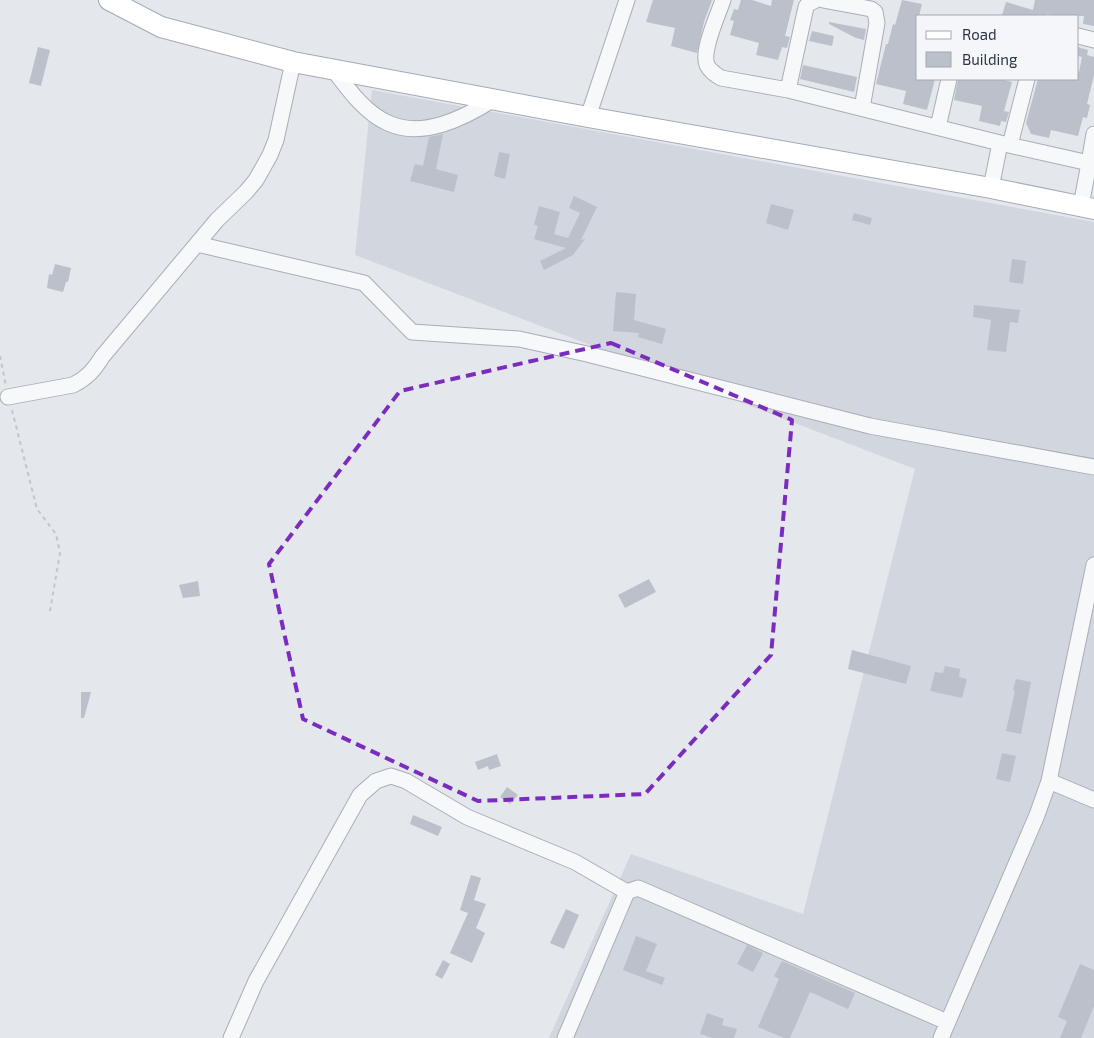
<svg xmlns="http://www.w3.org/2000/svg" width="1094" height="1038" font-family="'Exo 2',sans-serif">
	<style>
		.built { fill: #d2d6de }
		.building { fill: #bbc0ca }
		.lines { fill: none; stroke-linecap: round; stroke-linejoin: round }
		.minor-casing { stroke: #a9aeb7; stroke-width: 17 }
		.major-casing { stroke: #a3abb8; stroke-width: 22 }
		.path { stroke: #c2c5cb; stroke-width: 2; stroke-dasharray: 4 4; stroke-linecap: butt }
		.minor { stroke: #f7f8fa; stroke-width: 15 }
		.major { stroke: #fff; stroke-width: 20 }
		.marked { fill: none; stroke: #7b2cbf; stroke-width: 4; stroke-dasharray: 10 6; stroke-linejoin: round }
	</style>
	<rect width="100%" height="100%" fill="#e4e7ec"/>
	<path class="built" d="M372 90 1094 222V1038H549L631 854 803 914 915 469 355 255Z"/>
	<path class="building" d="M653 0H712L704 22 697 53 671 46 675 28 646 22Z
		M741 0H752L771 6 772 0H794L785 36 790 37 787 48 782 47 778 60 756 55 759 43 730 35 734 21 730 20 734 9 738 10Z
		M902 0 922 4 919 16H918V79H935L927 110 903 104 906 91 876 84 886 44H888L893 24 895 25Z
		M1035 0H1094V26L1083 24 1084 16H1053V15L1046 14V16H1007L1002 15 1006 2 1033 10Z
		M829 22 866 29 864 40 856 38 829 24Z
		M812 31 834 36 832 46 809 41Z
		M38 47 50 50 41 86 29 83Z
		M1078 47 1088 50 1087 55 1094 57V75L1087 104 1090 105 1087 118 1083 117 1078 136 1051 130 1049 138 1031 134 1026 123 1038 79H1078V72H1079L1082 57 1078 56Z
		M803 65 857 77 854 92 800 79Z
		M958 79H1000L1012 82 1004 111 1009 112 1006 122 1001 121 1000 126 979 121 982 106 954 100Z
		M443 134 436 169 458 175 454 192 410 181 415 164 423 166 429 137Z
		M499 152 510 154 505 179 494 176Z
		M574 196 597 207 581 240 585 239 573 255 544 270 540 261 566 248 534 239 538 226 534 225 539 206 560 212 554 234 568 238 580 213 569 208Z
		M771 204 794 210 788 230 766 223Z
		M854 213 872 218 870 225 852 220Z
		M1012 259 1026 261 1023 284 1009 282Z
		M55 264 71 268 68 282H66L63 292 47 288 49 274 52 275Z
		M616 292 636 294 634 320 666 329 662 344 638 337 639 333 613 331Z
		M974 305 1020 310 1018 323 1010 322 1006 352 987 350 991 320 973 317Z
		M649 579 656 592 625 608 618 595Z
		M198 581 200 596 183 598 179 585Z
		M852 650 911 666 906 684 848 669Z
		M945 666 960 669 959 677 967 679 962 698 930 691 935 672 943 673Z
		M1016 679 1031 682 1021 734 1006 731 1015 691 1013 690Z
		M81 692H91L84 718H81Z
		M1002 753 1016 756 1010 782 996 779Z
		M497 754 501 766 489 770 488 766 478 770 475 762Z
		M507 787 518 795 510 804 500 797Z
		M413 815 442 827 438 836 410 824Z
		M471 875 481 878 474 900 486 904 476 928 485 933 472 963 450 953 468 913 460 910Z
		M566 909 579 915 564 949 550 943Z
		M636 936 657 944 646 971 665 978 662 985 623 970Z
		M747 945 763 953 753 972 737 964Z
		M443 960 450 964 442 979 435 975Z
		M782 961 855 993 848 1009 810 992 790 1038H784L758 1027 779 979 774 976Z
		M1080 964 1094 970V1006L1081 1038H1060L1067 1021 1058 1017Z
		M707 1013 724 1019 722 1025 737 1029 734 1038H713L700 1034Z"/>
	<g class="lines">
		<defs>
			<path id="minor" d="M723 0C718 15 701 51 707 65 710 71 715 74 721 78L788 90 1000 143 1089 163 1081 206
				M823 0 871 9 875 12 877 23 862 108
				M1078 36 1094 40
				M333 69C348 89 365 113 388 123 423 139 464 118 494 99
				M788 90 806 7 808 4 816 0
				M588 117 627 0
				M938 127 949 79
				M1010 145 1027 79
				M1089 163 1094 134
				M991 188 1000 143
				M197 244 364 283 412 332 519 339 587 354 870 426 1094 467
				M8 397 73 385C87 378 94 370 102 357L217 220 246 192 256 180 270 155 276 140 293 62
				M1049 781 1094 800
				M231 1038 256 981 360 795 376 781 391 776 406 781 467 817 575 862 627 892
				M565 1038 627 892 638 888 947 1022
				M941 1038 1037 815 1049 781 1094 565"/>
			<path id="major" d="M109 0 161 27 293 62 588 117 991 188 1094 209"/>
		</defs>
		<use href="#minor" class="minor-casing"/>
		<use href="#major" class="major-casing"/>
		<path class="path" d="M0 356 6 386
			M12 410 37 509 56 534 60 553 50 611"/>
		<use href="#minor" class="minor"/>
		<use href="#major" class="major"/>
	</g>
	<path class="marked" d="M611 343 792 420 771 655 645 794 478 801 303 719 269 564 400 391Z"/>
	<rect x="916" y="15" width="162" height="65" fill="#f4f6f9" stroke="#a4a8b1"/>
	<rect x="926" y="31" width="25" height="8" fill="#ffffff" stroke="#a4a8b1"/>
	<text x="962" y="40" font-size="15" fill="#2b3445">Road</text>
	<rect x="926" y="52" width="25" height="15" fill="#bbc0ca" stroke="#a4a8b1"/>
	<text x="962" y="65" font-size="15" fill="#2b3445">Building</text>
</svg>
